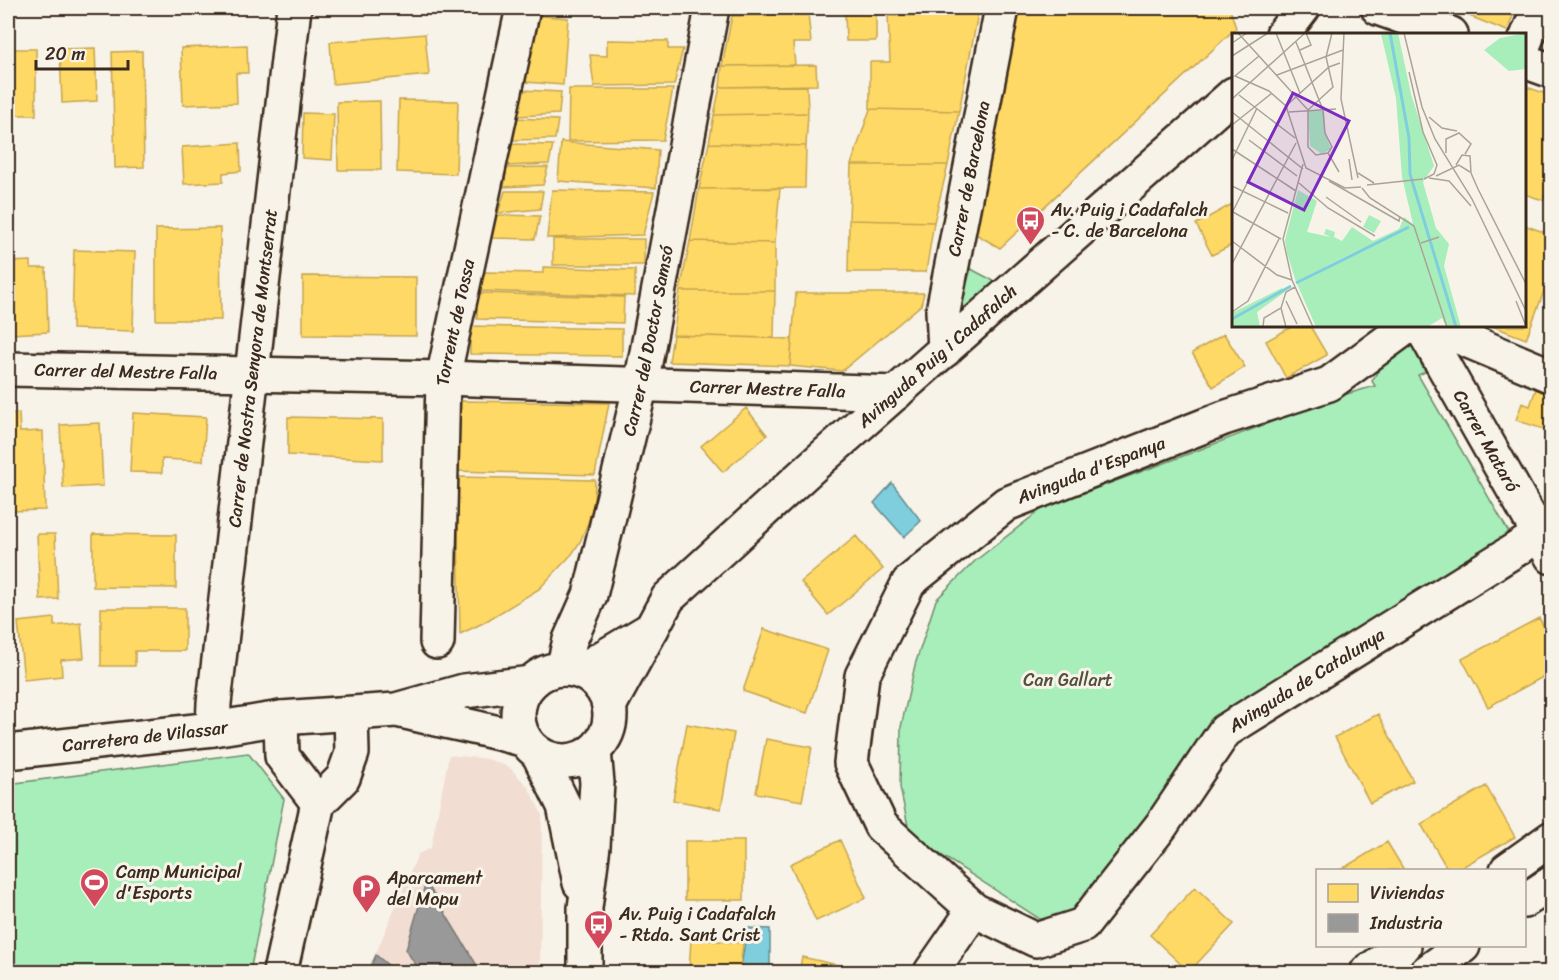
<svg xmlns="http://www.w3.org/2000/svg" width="1559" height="980" font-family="Sriracha,sans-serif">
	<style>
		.built { fill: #f1ddd1 }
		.green { fill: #a7eeba; stroke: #718c6c; stroke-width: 1.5 }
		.water { fill: #7fcedd; stroke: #648c91; stroke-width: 1.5 }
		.homes { fill: #ffd966; stroke: #c4a450; stroke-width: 1.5 }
		.industry { fill: #999; stroke: #7d7874; stroke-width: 1.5 }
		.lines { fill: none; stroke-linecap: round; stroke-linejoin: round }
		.street-casing { stroke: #3b2a1e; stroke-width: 38 }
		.secondary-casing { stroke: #3b2a1e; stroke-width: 38 }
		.street { stroke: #f7f3e8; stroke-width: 33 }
		.secondary { stroke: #f7f3e8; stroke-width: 33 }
		.labels { text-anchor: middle; stroke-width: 6; stroke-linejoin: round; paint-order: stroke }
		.street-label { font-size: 18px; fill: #3b2a1e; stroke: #f7f3e8 }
		.poi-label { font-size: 18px; fill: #3b2a1e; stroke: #f7f3e8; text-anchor: start }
		.park-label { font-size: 18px; fill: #51513d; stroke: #f7f3e8 }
		.inset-river { fill: none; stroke: #7fcedd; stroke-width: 3 }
		.inset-road { fill: none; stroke: #aca397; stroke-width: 1.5 }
		.view { fill: #7b2cbf; fill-opacity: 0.15; stroke: #7b2cbf; stroke-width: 3 }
		.inset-edge { fill: none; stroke: #3b2a1e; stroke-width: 3 }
	</style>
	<rect width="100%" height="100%" fill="#f7f3e8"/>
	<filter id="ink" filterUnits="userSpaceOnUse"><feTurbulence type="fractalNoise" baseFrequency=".0167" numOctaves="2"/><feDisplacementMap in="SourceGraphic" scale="12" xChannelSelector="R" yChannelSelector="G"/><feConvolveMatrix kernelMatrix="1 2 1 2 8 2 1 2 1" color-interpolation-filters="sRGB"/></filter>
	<g filter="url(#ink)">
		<path class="built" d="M449 755 488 759 509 767 528 787 542 814 540 972H368L418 854 431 848Z"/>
		<path class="green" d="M971 269 1007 288 949 341Z
			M1405 332 1425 372 1418 375 1518 548 1219 719 1083 925H1049L938 853 909 831 900 787 901 727 915 665 936 600 975 561 1043 508 1170 461 1336 397 1375 386 1372 381 1394 344Z
			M248 753 284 799 250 972H8V784Z"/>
		<path class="water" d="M892 483 921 521 904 537 874 503Z
			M747 928 770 929V972L741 968Z"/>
		<path class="homes" d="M1013 8H1188L1230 9 1236 28 1000 248 974 233Z
			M1449 8H1516L1507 31Z
			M845 12H876V41H846Z
			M808 13 811 43H793L795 65 722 66 732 16Z
			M978 14 959 111 870 109V62H890L888 16Z
			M531 15 568 18 563 85 526 82Z
			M425 34 429 75 333 84 330 42Z
			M607 40 668 41V49H683L674 85 594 86 590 55 607 56Z
			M247 45 248 73H236L237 103 183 105 181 48Z
			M95 48 97 101 62 103 60 49Z
			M8 49H36V115H8Z
			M142 51 144 167 115 168 112 52Z
			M816 65 817 85 720 87 722 66Z
			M807 86 808 113 714 115 720 87Z
			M1524 86 1552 96V177L1543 200 1524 194Z
			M569 89H673L663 140 568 141Z
			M522 90 561 92 559 114 516 116Z
			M399 100 458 101 456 174 397 172Z
			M380 101 381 170H338L337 102Z
			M870 109 959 111 948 165H851Z
			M303 113 334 114 332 160 302 158Z
			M808 113 806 146 709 143 714 115Z
			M514 118 558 120 555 139 512 140Z
			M561 142 658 150 656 188 558 181Z
			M240 143 241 171 223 173V182L184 184 182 147Z
			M709 143 806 146 805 188 699 189Z
			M511 144 553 145 549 164 507 166Z
			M851 165H948L934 222 849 220Z
			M548 167 543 185 504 187 507 168Z
			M780 188 775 243 690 241 699 189Z
			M552 190 654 192 643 235 547 238Z
			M505 191H543L540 209 498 213Z
			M1234 203V244L1212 255 1196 224Z
			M496 215 540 216 535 239 490 238Z
			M849 220 934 222 926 272H848Z
			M1524 225 1552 235V270L1526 339 1492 326H1524Z
			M220 228 221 320H156V229Z
			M553 239H644V265H553Z
			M690 241 775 243V291H680Z
			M74 250 135 252 133 331 72 329Z
			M31 261V268H46L48 332 10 334 8 262Z
			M543 267 635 270V296L481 291 482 272 543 273Z
			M303 276 416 277V336L303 335Z
			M680 291H775L774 338 673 335Z
			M477 293 624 297 623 323 477 319Z
			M796 293H924L921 305 842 371 790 366Z
			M470 326 622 329V356L470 354Z
			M1293 326H1310L1327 355 1286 378 1266 341Z
			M1224 334 1245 367 1213 387 1192 353Z
			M673 335 792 339 790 366 669 362Z
			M1537 386 1552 391V432L1516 420 1522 403 1530 406Z
			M457 401 609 403 595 475 455 471Z
			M746 408 767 435 723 472 701 446Z
			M19 413 20 432 43 431 45 510 8 511V414Z
			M133 413 206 417 203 461 162 459V473L130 472Z
			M288 417 383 419V460L288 455Z
			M100 423 103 486 63 488 60 425Z
			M457 477 595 480 594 502 588 523 580 542 572 554 539 589 483 623 460 634Z
			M37 534H55L58 599 40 600Z
			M93 534 176 535V588L93 587Z
			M856 536 883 569 828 615 801 582Z
			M101 608H185V651H135V666H101Z
			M54 618V626L81 623 84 658 61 660 62 676 24 680 18 622Z
			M1539 618 1552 640V672L1488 707 1462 659Z
			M764 629 828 650 807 713 743 691Z
			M1378 714 1413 781 1370 803 1335 737Z
			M687 724 734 733 721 809 673 800Z
			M766 739 812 747 802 801 756 793Z
			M1486 786 1515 837 1457 870H1448L1421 824Z
			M840 840 866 898 816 921 790 864Z
			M685 841H744V900H685Z
			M1387 842 1404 870H1340Z
			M1195 887 1234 924 1189 972 1150 935Z
			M691 939 743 943 740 972H689Z
			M802 957 860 970 859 972H799Z"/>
		<path class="industry" d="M426 882 481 972H420L406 950Z
			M376 955 396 972H368Z"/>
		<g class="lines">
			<defs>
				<g id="street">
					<path d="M1378 8 1451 34"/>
					<path d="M1283 34 1303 8"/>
					<path d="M1524 44 1539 8"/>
					<path d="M1524 61 1552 71"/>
					<path id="s1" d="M1408 326 1329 384 1224 418 1006 504 909 582 862 676 851 763 881 826 974 910 1036 940 1083 925 1161 826 1225 731 1539 535 1552 521"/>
					<path id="s2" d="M1421 326 1552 557"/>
					<path d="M1433 326 1552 376"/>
					<path id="s3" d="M945 350 943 311 1002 8"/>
					<path id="s4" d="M8 369 443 378 896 393"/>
					<path id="s5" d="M652 628 668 598 815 464 1234 94"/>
					<path id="s6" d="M437 642 443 378 523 8"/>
					<path id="s7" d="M563 669 570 640 590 595 641 384 712 8"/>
					<path d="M281 718 282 756 318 803"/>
					<path id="s8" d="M213 729 214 703 294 8"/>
					<path d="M1507 870 1552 838"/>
					<path d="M280 972 318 803 343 778 352 753 351 714"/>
					<path d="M931 972 974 910"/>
					<path d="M1367 972 1404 946"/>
				</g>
				<g id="secondary">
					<circle cx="564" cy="715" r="46"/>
					<path d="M580 671 651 629"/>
					<path d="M609 706 652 628"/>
					<path d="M401 711C442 721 484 728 525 740"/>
					<path id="s9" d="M8 752 213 729 281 718 396 710 464 691 531 683"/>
					<path d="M539 755 564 806 580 883"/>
					<path d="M1524 901 1552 883"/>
					<path d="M585 972V908L593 846 597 783 594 751"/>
					<path d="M1427 972 1463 946"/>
				</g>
			</defs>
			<use href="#street" class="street-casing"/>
			<use href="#secondary" class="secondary-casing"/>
			<use href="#street" class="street"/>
			<use href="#secondary" class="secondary"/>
		</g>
	</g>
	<defs>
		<symbol id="bus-pin" viewBox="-11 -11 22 30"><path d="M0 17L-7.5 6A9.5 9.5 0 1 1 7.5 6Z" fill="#d1495b" stroke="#f7f3e8"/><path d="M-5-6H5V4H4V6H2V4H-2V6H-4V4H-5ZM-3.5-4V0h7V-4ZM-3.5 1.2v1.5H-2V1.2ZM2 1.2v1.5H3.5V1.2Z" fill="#fff"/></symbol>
		<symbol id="stadium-pin" viewBox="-11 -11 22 30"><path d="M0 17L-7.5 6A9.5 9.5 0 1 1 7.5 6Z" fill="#d1495b" stroke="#f7f3e8"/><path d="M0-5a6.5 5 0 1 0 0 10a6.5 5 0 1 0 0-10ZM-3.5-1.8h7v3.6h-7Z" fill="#fff"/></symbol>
		<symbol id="parking-pin" viewBox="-11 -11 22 30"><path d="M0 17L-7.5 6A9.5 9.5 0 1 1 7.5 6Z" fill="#d1495b" stroke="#f7f3e8"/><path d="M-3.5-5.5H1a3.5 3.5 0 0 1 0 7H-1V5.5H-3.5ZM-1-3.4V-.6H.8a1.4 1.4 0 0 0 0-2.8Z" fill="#fff"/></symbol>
	</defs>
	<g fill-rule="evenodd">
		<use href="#bus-pin" x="1014" y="204" width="33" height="45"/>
		<use href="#stadium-pin" x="78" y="866" width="33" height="45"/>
		<use href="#parking-pin" x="350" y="872" width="33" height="45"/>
		<use href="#bus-pin" x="582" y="908" width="33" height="45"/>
	</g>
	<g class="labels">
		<g class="street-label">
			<text dy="6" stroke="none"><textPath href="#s3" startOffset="174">Carrer de Barcelona</textPath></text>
			<text dy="6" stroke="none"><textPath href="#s6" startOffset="321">Torrent de Tossa</textPath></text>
			<text dy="6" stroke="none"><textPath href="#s7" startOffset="340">Carrer del Doctor Samsó</textPath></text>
			<text dy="6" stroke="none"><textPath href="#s5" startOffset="396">Avinguda Puig i Cadafalch</textPath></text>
			<text dy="6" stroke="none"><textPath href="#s8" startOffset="363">Carrer de Nostra Senyora de Montserrat</textPath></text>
			<text dy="6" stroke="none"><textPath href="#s4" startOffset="118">Carrer del Mestre Falla</textPath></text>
			<text dy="6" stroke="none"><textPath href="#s4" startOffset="760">Carrer Mestre Falla</textPath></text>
			<text dy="6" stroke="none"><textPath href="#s2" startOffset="132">Carrer Mataró</textPath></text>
			<text transform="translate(1091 470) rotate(-21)" y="6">Avinguda d'Espanya</text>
			<text dy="6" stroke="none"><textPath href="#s1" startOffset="1410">Avinguda de Catalunya</textPath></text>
			<text dy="6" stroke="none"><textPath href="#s9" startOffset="138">Carretera de Vilassar</textPath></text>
		</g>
		<g class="poi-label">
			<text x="1051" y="216">Av. Puig i Cadafalch<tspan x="1051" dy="21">- C. de Barcelona</tspan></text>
			<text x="116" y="878">Camp Municipal<tspan x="116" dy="21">d'Esports</tspan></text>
			<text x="387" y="884">Aparcament<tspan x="387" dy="21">del Mopu</tspan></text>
			<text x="619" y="920">Av. Puig i Cadafalch<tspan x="619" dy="21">- Rtda. Sant Crist</tspan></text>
		</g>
		<g class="park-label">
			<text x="1068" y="686">Can Gallart</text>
		</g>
	</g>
	<g transform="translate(1232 33)">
		<rect width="294" height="294" fill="#f7f3e8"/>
		<path d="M145 0H166L179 61 202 133 191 149 204 195 217 211 212 233 229 294H214L210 285 195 294H84L65 251 132 214 64 249 55 220 53 207 66 157 85 168 75 199 99 204 92 201 94 196 103 199 102 204 110 208 120 194 141 208 167 196 172 184 181 191 170 144 164 65 149 1ZM294 0V36L277 38 252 17 268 5ZM76 78H92L93 100 99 116 90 121 78 113ZM137 182 149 188 142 200 131 194ZM50 255 53 259 25 279 28 294H0V280Z" fill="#a7eeba"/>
		<path class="inset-river" d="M158 0 177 105 178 141 224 294M64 250 177 194M0 286 59 253"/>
		<path class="inset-road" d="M6 0 76 77M44 0 68 60M112 0 109 66 126 145M172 0 190 74 203 106 240 166 294 278M64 9 91 77 93 100 100 114 96 120M0 10 15 0M68 17 79 12 74 0M0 23 36 0M27 23 3 43 37 58 54 73 74 135 113 155 129 154M177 39 191 99 205 132 202 141 192 146M45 42 111 17M7 62 63 105M0 66 73 0M76 77 101 54 94 24 100 0M76 77V114L84 122 96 120M0 79 71 136M57 79 104 76M197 84 210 95 225 98M0 92 40 60M17 107 65 143M0 116 64 158M96 120 107 139M214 120V106L227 100 239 111 233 121M117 126 120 147M0 127 25 75M71 131 51 206 60 247 81 294M224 132 230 122 238 123 239 140 246 156 294 251M126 140 142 150M204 143 227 132 238 139M197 145 217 148 239 173M97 148 167 188 168 183M67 150 96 175 143 203M135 152 191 146M0 153 56 180M130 155 138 165 182 193 215 294M94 164 129 189M1 179 49 206M0 180 54 73 97 34 108 30M0 208 45 242 60 247M189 210 207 204M0 231 64 110M54 268 65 291M284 268 294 293M49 275 54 294M0 279 16 268 47 206M31 294 32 285 49 275 54 259 63 254"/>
		<path class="view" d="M61 60 117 88 72 177 16 149Z"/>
		<rect width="294" height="294" class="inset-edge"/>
	</g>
	<rect width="1559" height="980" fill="none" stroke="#f7f3e8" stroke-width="30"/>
	<rect x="15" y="15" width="1529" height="950" fill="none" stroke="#3b2a1e" stroke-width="2" filter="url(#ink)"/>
	<rect x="1316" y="869" width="210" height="78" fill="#f7f3e8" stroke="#aca397" stroke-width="1.5"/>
	<rect x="1328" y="884" width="30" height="18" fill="#ffd966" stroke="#aca397" stroke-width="1.5"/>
	<text x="1370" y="899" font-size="18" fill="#3b2a1e">Viviendas</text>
	<rect x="1328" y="914" width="30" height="18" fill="#999999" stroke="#aca397" stroke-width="1.5"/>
	<text x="1370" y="929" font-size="18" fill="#3b2a1e">Industria</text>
	<path d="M36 60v9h92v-9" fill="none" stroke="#3b2a1e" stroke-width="3"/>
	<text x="45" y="60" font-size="18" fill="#3b2a1e" stroke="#f7f3e8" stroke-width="4.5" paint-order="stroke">20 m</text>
</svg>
